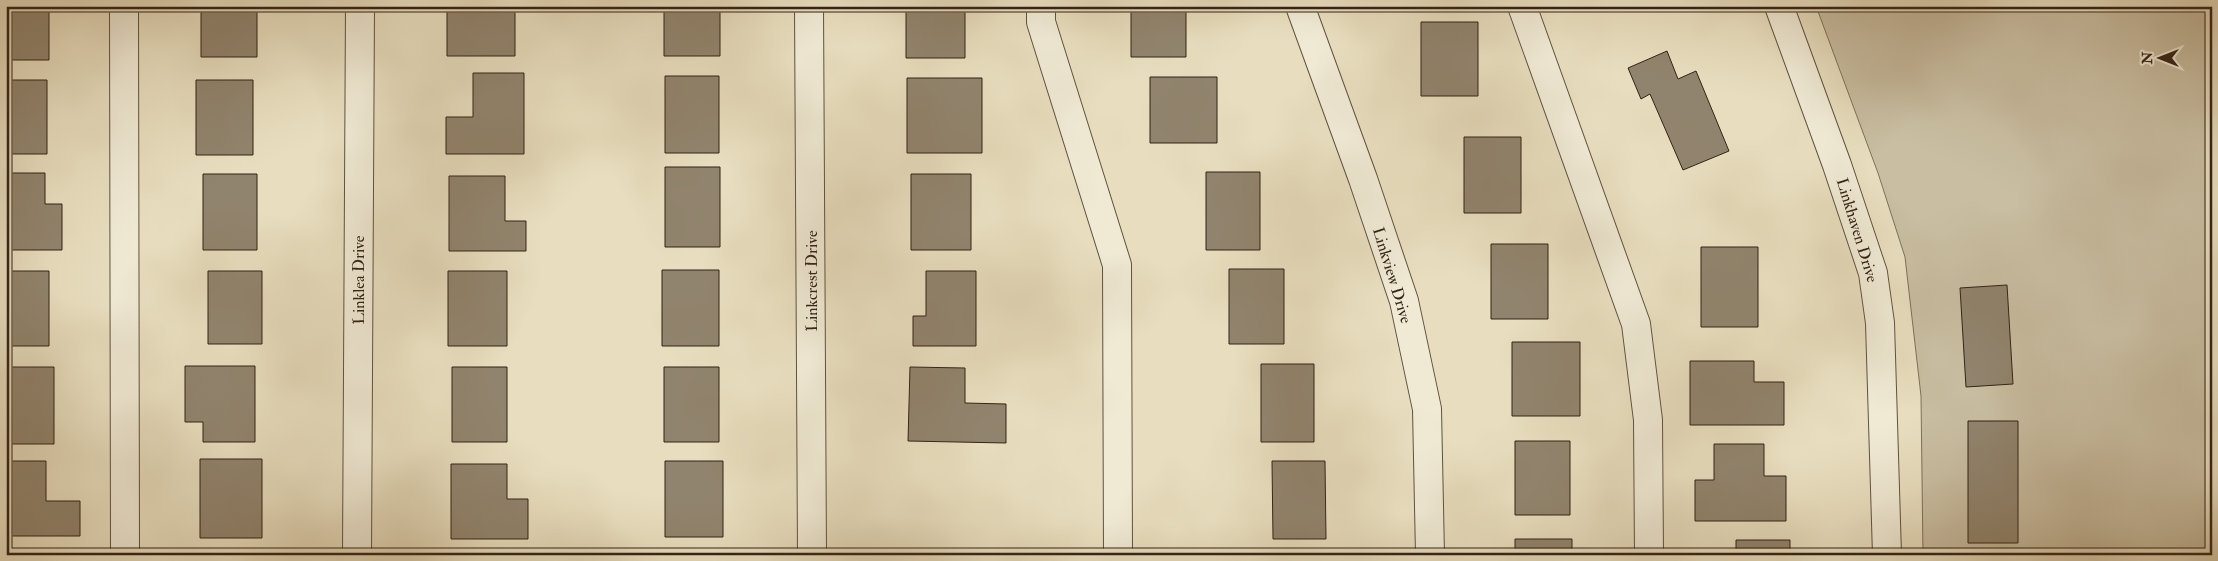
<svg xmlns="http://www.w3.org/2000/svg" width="2218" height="561" font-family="'IM FELL Double Pica',serif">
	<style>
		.green { fill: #c9bea2; stroke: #7e705c }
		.building { fill: #91846e; stroke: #332317 }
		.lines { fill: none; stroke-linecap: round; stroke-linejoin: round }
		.minor-casing { stroke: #605241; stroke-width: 30 }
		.minor { stroke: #f0ead5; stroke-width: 28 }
		.labels { text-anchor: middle; stroke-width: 4.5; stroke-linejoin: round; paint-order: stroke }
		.street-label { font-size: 16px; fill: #332317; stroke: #f0ead5 }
	</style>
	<rect width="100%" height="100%" fill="#e8debf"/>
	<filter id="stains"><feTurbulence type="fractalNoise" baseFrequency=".004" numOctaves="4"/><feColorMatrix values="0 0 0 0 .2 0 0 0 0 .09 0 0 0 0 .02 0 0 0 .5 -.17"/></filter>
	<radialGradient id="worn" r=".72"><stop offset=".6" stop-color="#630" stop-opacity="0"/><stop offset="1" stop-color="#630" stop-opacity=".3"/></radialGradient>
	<path class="green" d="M1816 6H2212V555H1923L1921 396 1905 257 1878 173Z"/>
	<path class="building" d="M6 6H49V60H6Z
		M201 6H257V57H201Z
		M447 6H515V56H447Z
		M664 6H720V56H664Z
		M906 6H965V58H906Z
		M1131 6H1186V57H1131Z
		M1421 22H1478V96H1421Z
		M1667 51 1678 79 1696 71 1729 151 1683 170 1650 94 1641 99 1628 68Z
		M473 73H524V154H446V117H473Z
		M665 76H719V153H665Z
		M1150 77H1217V143H1150Z
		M907 78H982V153H907Z
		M6 80H47V154H6Z
		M196 80H253V155H196Z
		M1464 137H1521V213H1464Z
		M665 167H720V247H665Z
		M1206 172H1260V250H1206Z
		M6 173H45V204H62V250H6Z
		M203 174H257V250H203Z
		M911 174H971V250H911Z
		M449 176H505V221H526V251H449Z
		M1491 244H1548V319H1491Z
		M1701 247H1758V327H1701Z
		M1229 269H1284V344H1229Z
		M662 270H719V346H662Z
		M6 271H49V346H6Z
		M208 271H262V344H208Z
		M448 271H507V346H448Z
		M926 271H976V346H913V316H926Z
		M2007 285 2013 384 1966 387 1960 288Z
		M1512 342H1580V416H1512Z
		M1690 361H1754V382H1784V425H1690Z
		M1261 364H1314V442H1261Z
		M185 366H255V442H203V422H185Z
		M6 367H54V444H6Z
		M452 367H507V442H452Z
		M664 367H719V442H664Z
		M910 367 965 368V403L1006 404V443L908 441Z
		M1968 421H2018V543H1968Z
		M1515 441H1570V515H1515Z
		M1714 444H1764V476H1786V521H1695V480H1714Z
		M200 459H262V538H200Z
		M6 461H46V501H80V536H6Z
		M665 461H723V537H665Z
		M1272 461H1325L1326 539H1273Z
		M451 464H507V499H528V539H451Z
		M1515 539H1572V555H1515Z
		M1736 540H1790V555H1736Z"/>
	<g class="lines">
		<defs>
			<path id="minor" d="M124 6 125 555
				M809 6 812 555
				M1041 6V22L1117 265 1118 555
				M1300 6 1363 179 1404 301 1427 409 1430 555
				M1522 6 1636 324 1648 420 1649 555
				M1779 6 1837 165 1873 273 1880 323 1887 555
				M357 555 360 6"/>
		</defs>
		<use href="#minor" class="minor-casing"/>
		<use href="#minor" class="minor"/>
	</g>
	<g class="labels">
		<g class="street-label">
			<text transform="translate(1858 230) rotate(73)" y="6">Linkhaven Drive</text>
			<text transform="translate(1393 275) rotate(73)" y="6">Linkview Drive</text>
			<text transform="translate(358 280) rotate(-90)" y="6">Linklea Drive</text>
			<text transform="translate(811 281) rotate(-90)" y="6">Linkcrest Drive</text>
		</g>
	</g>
	<rect width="2218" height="561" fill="none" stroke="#e8debf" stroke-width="25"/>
	<rect x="8" y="8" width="2203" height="546" fill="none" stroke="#332317" stroke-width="2.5"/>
	<rect x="12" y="12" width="2193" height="536" fill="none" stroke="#332317"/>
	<g transform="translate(2160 58) rotate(270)" stroke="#f0ead5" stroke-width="4" paint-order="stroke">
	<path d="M0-4L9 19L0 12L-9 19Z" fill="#332317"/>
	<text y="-8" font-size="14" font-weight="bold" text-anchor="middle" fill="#332317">N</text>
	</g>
	<rect width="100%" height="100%" filter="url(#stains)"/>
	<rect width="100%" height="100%" fill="url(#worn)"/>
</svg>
